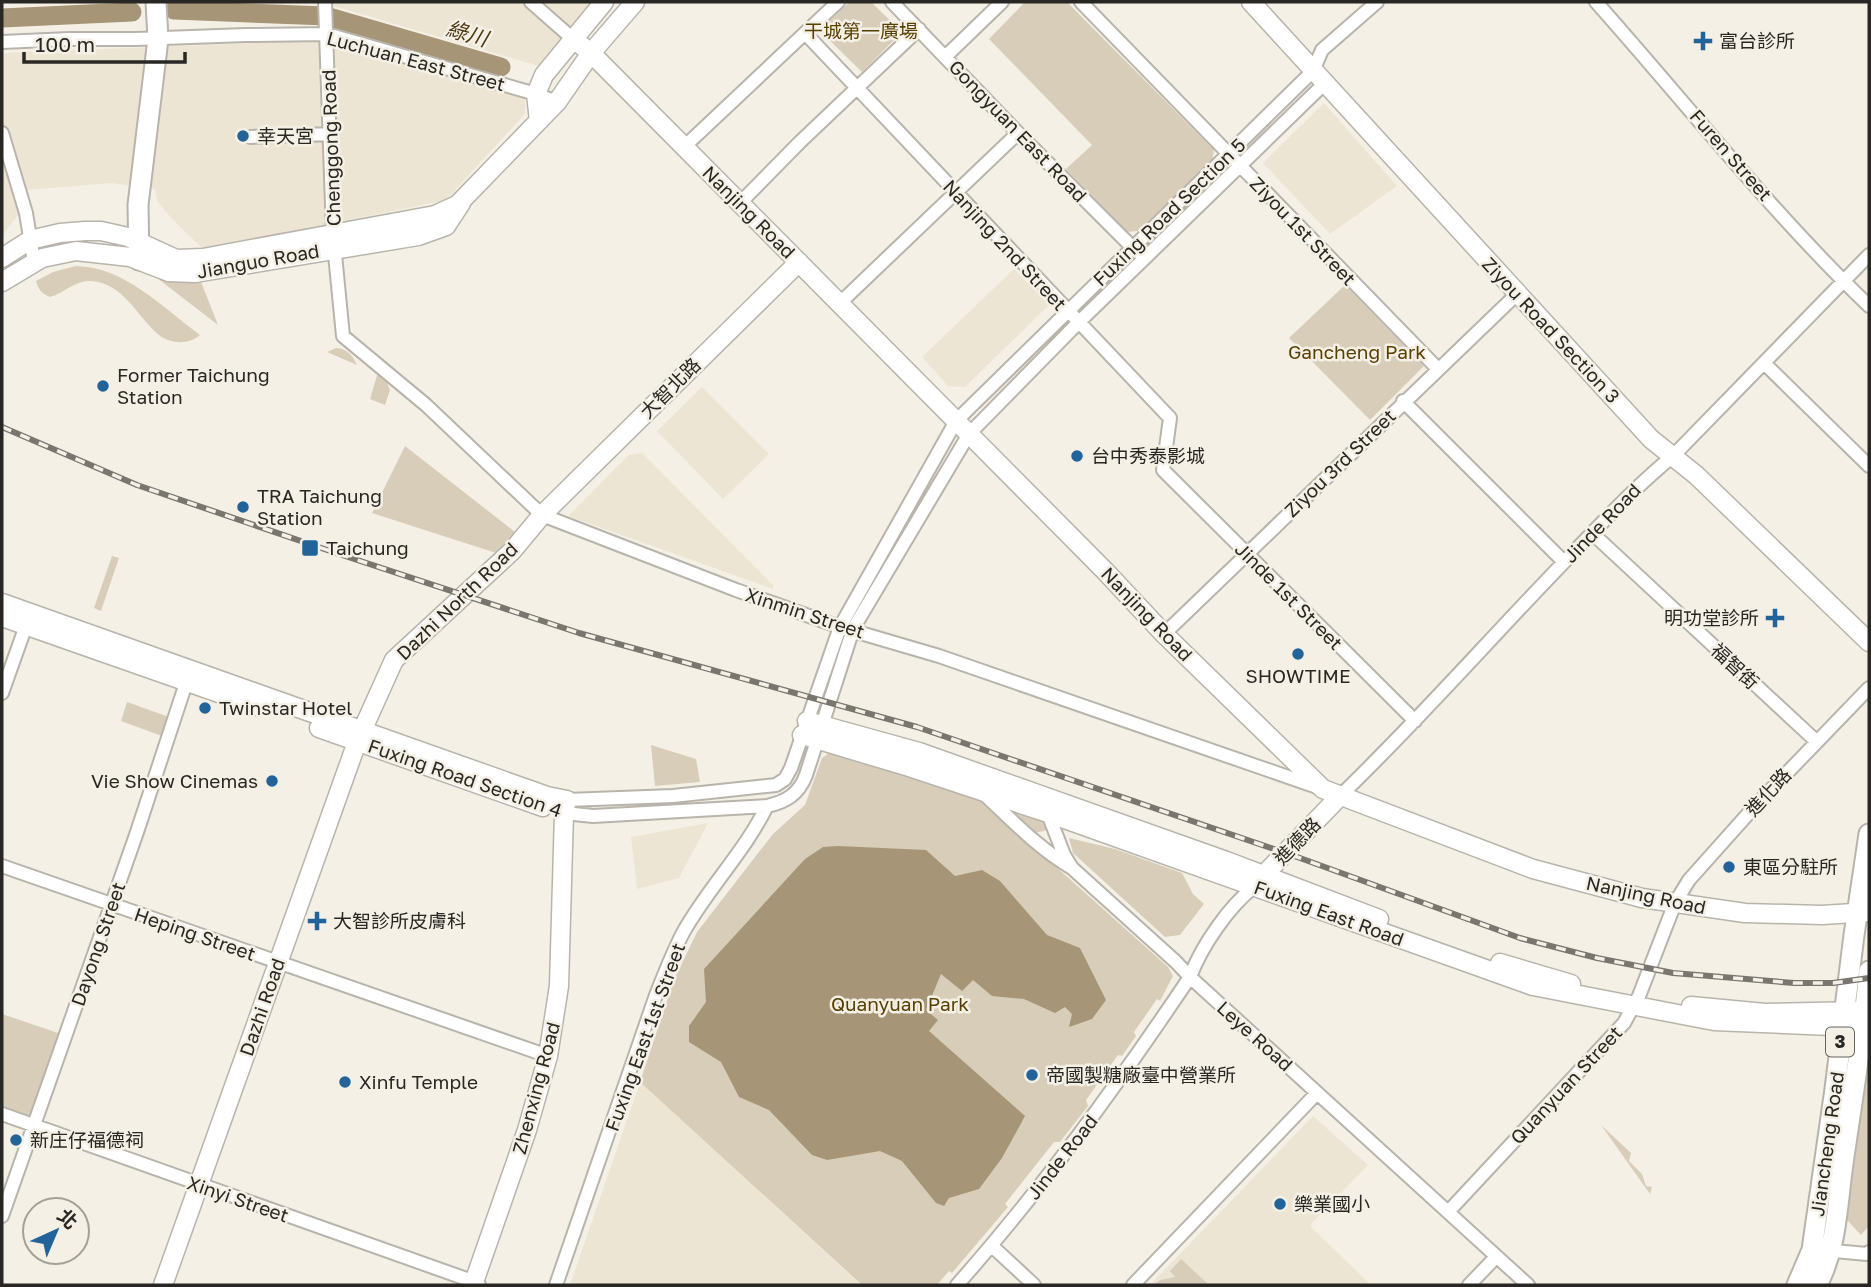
<svg xmlns="http://www.w3.org/2000/svg" width="1871" height="1287" font-family="'Golos Text','Noto Sans TC',sans-serif">
	<style>
		.built { fill: #ede5d4 }
		.green { fill: #d8cdb9 }
		.water { fill: #a69576 }
		.lines { fill: none; stroke-linecap: round; stroke-linejoin: round }
		.river { stroke: #a69576; stroke-width: 19 }
		.street-casing { stroke: #b9b4ab; stroke-width: 16 }
		.secondary-casing { stroke: #b9b4ab; stroke-width: 21 }
		.primary-casing { stroke: #b9b4ab; stroke-width: 23 }
		.street { stroke: #fff; stroke-width: 12 }
		.secondary { stroke: #fff; stroke-width: 18 }
		.primary { stroke: #fff; stroke-width: 19 }
		.rail-casing { stroke: #79756f; stroke-width: 6 }
		.rail { stroke: #f5f0e6; stroke-width: 3.5; stroke-dasharray: 10; stroke-linecap: butt }
		.poi-dot { fill: #22649a; stroke: #f5f0e6; stroke-width: 2.5 }
		.labels { text-anchor: middle; stroke-width: 5; stroke-linejoin: round; paint-order: stroke }
		.shield { fill: #f5f0e6; stroke: #66635e; stroke-width: 2 }
		.shield-label { font-size: 18px; font-weight: bold; fill: #292723 }
		.park-label { font-size: 19px; fill: #573f01; stroke: #f5f0e6 }
		.poi-label { font-size: 19px; fill: #292723; stroke: #f5f0e6; text-anchor: start }
		.street-label { font-size: 19px; fill: #292723; stroke: #f5f0e6 }
		.water-label { font-size: 21px; font-style: italic; fill: #4b380e; stroke: #f5f0e6 }
	</style>
	<rect width="100%" height="100%" fill="#f5f0e6"/>
	<path class="built" d="M330 2H595L542 67 330 5Z
		M331 40 525 96V114L446 200 208 249 202 248 172 219 157 201 155 189 111 183 27 190 18 215 2 236V53Z
		M1324 103 1397 186 1330 234 1263 163Z
		M1014 269 1049 305 965 387 948 386 922 357Z
		M702 387 769 454 723 499 657 431Z
		M642 453 773 585V589L568 516 629 455Z
		M708 823 679 878 637 889 631 837Z
		M640 1082 649 1090 861 1285H570Z
		M1313 1116 1368 1165 1312 1223 1311 1227 1371 1285H1150Z"/>
	<path class="green" d="M849 2H871L902 32 862 72 820 31Z
		M1025 2H1067L1214 150 1212 161 1138 231 1127 232 1066 169 1092 145 989 39Z
		M76 266C125 267 162 307 200 335 189 345 170 344 159 335 137 317 124 283 91 281 76 280 64 293 50 297 42 294 38 289 36 281L53 272Z
		M157 278 172 282H201L218 325Z
		M1345 285 1424 366 1370 420 1289 338Z
		M336 348C348 349 352 355 357 365L327 352Z
		M378 372 385 378 390 390 385 405 370 399Z
		M405 446 515 532 496 553 372 513Z
		M112 556 119 558 101 611 94 608Z
		M127 702 169 717 162 736 121 721Z
		M651 745 696 759 700 782 655 786Z
		M829 753 979 798 1168 967 1173 976 1160 1001 1157 999 1134 1032 1136 1036 1122 1056 1118 1055 1086 1100 1088 1106 1060 1142H1054L1005 1204 1008 1207 952 1273 949 1271 937 1285H862L640 1082 674 980 697 932 773 834 805 805 822 758Z
		M1008 809 1043 817 1048 830 1035 833Z
		M1069 838 1115 849 1182 873 1193 894 1204 904 1180 935 1165 937 1073 853Z
		M2 1014 61 1034 32 1120 2 1110Z
		M1866 1077H1869V1226L1861 1235 1847 1220Z
		M1601 1125 1631 1153 1629 1161 1642 1174 1646 1186 1652 1187 1650 1194Z
		M1181 1259 1209 1285H1154L1160 1280 1175 1277 1170 1271Z"/>
	<path class="water" d="M838 846 926 850 955 876 982 870 1000 881 1047 935 1080 948 1106 1000 1092 1019 1069 1027 1072 1014 1065 1007 1055 1013 1024 999 992 996 973 980 962 991 941 974 926 1010 938 1020 929 1031 1025 1116 1002 1158 979 1189 949 1198 944 1206 936 1203 902 1161 880 1151 827 1160 812 1155 769 1110 739 1097 721 1062 689 1042V1026L706 1002 704 969 805 859 823 847Z"/>
	<g class="lines">
		<path class="river" d="M174 10 326 16 501 67
			M2 18 132 12"/>
		<defs>
			<path id="street" d="M325 2 333 234 343 336 426 405 542 515 736 590 840 627 939 656 1317 787
				M531 2 573 39
				M892 2 1018 133 1137 252
				M1081 2 1438 369
				M1596 2C1686 103 1771 212 1869 306
				M805 33 1170 418 1163 470 1415 721
				M2 42 69 39H136L246 35 327 34 536 94 557 102
				M945 57 1002 2
				M2 133 26 213 34 262
				M250 137 331 134
				M684 147 838 2
				M740 203 800 142 919 29
				M840 303 1018 133
				M1764 363 1869 466
				M1403 401 1564 562
				M1592 533 1816 741
				M1164 634 1518 293
				M2 693 28 620
				M1341 795C1420 719 1493 635 1570 556 1603 522 1636 486 1673 456L1869 255
				M986 796C1013 821 1039 849 1072 868L1176 962 1190 977 1528 1285
				M567 800 673 796 776 785 785 779 791 768 840 627 956 421 1313 71 1322 50 1377 2
				M1047 811 1064 855 1072 868
				M564 813 593 816 767 806C786 802 799 794 806 775L853 629 969 434 1078 323 1324 84
				M2 866 548 1056
				M2 1114 475 1282 479 1285
				M1448 1212 1624 1023 1639 996 1675 903 1689 880 1756 805 1869 688
				M2 1216 137 832 188 677
				M992 1246 1034 1285
				M1823 1250 1867 1254 1869 1252
				M556 1285 656 995C665 973 673 951 684 931 709 887 745 851 767 806
				M957 1285C1043 1188 1118 1084 1190 977 1201 947 1229 906 1254 887
				M1133 1285 1317 1093
				M1469 1285 1496 1257"/>
			<path id="secondary" d="M1251 2 1651 439 1696 475 1869 642
				M573 39 591 53 1106 572 1164 634 1323 789 1533 869 1642 898 1745 913 1822 915 1869 912
				M539 121 536 94 544 75 604 2
				M2 258 30 240 60 233 85 231H101L128 237 176 259 203 258 435 215 457 205 465 197 557 102 591 53 635 2
				M2 282 42 258 76 251 130 257 169 272 195 273 418 236 446 226 461 203
				M2 603 547 796 567 800 564 813 559 986 548 1056 527 1130 473 1285
				M2 617 256 706
				M807 721 919 752 1229 862 1379 919
				M319 728 543 807
				M802 735 909 767 1048 813 1533 986 1714 1021 1855 1027
				M1258 881 1341 795
				M1500 963 1571 984
				M1691 1006 1765 1013 1859 1011
				M163 1285 357 742 394 660 512 551 542 515 799 262"/>
			<path id="primary" d="M139 260 138 205 158 39 156 2
				M1797 1285 1812 1250 1835 1089 1854 935 1869 834
				M1817 1285C1837 1247 1837 1206 1843 1164 1852 1100 1863 1036 1869 971"/>
		</defs>
		<use href="#street" class="street-casing"/>
		<use href="#secondary" class="secondary-casing"/>
		<use href="#primary" class="primary-casing"/>
		<use href="#street" class="street"/>
		<use href="#secondary" class="secondary"/>
		<use href="#primary" class="primary"/>
		<defs>
			<path id="rail" d="M2 427 137 485 333 552 579 633 917 727 1300 858 1520 938 1597 958 1673 973 1794 983H1833L1869 978"/>
		</defs>
		<use href="#rail" class="rail-casing"/>
		<use href="#rail" class="rail"/>
	</g>
	<g class="poi-dot">
		<path d="M1699.5 30.5h7v7h7v7h-7v7h-7v-7h-7v-7h7z"/>
		<circle cx="243" cy="136" r="7"/>
		<circle cx="103" cy="386" r="7"/>
		<circle cx="1077" cy="456" r="7"/>
		<circle cx="243" cy="507" r="7"/>
		<rect x="301" y="539" width="18" height="18" rx="3.5"/>
		<path d="M1771.5 607.5h7v7h7v7h-7v7h-7v-7h-7v-7h7z"/>
		<circle cx="1298" cy="654" r="7"/>
		<circle cx="205" cy="708" r="7"/>
		<circle cx="272" cy="781" r="7"/>
		<circle cx="1729" cy="867" r="7"/>
		<path d="M313.5 910.5h7v7h7v7h-7v7h-7v-7h-7v-7h7z"/>
		<circle cx="1032" cy="1075" r="7"/>
		<circle cx="345" cy="1082" r="7"/>
		<circle cx="16" cy="1140" r="7"/>
		<circle cx="1280" cy="1204" r="7"/>
	</g>
	<g class="labels">
		<rect class="shield" x="1826" y="1027.5" width="28" height="29" rx="5"/>
		<g class="shield-label">
			<text x="1840" y="1048">3</text>
		</g>
		<g class="park-label">
			<text x="861" y="38">干城第一廣場</text>
			<text x="1357" y="359">Gancheng Park</text>
			<text x="900" y="1011">Quanyuan Park</text>
		</g>
		<g class="poi-label">
			<text x="1719" y="48">富台診所</text>
			<text x="257" y="143">幸天宮</text>
			<text x="117" y="382">Former Taichung<tspan x="117" dy="22">Station</tspan></text>
			<text x="1091" y="463">台中秀泰影城</text>
			<text x="257" y="503">TRA Taichung<tspan x="257" dy="22">Station</tspan></text>
			<text x="326" y="555">Taichung</text>
			<text x="1759" y="625" text-anchor="end">明功堂診所</text>
			<text x="1298" y="683" text-anchor="middle">SHOWTIME</text>
			<text x="219" y="715">Twinstar Hotel</text>
			<text x="258" y="788" text-anchor="end">Vie Show Cinemas</text>
			<text x="1743" y="874">東區分駐所</text>
			<text x="333" y="928">大智診所皮膚科</text>
			<text x="1046" y="1082">帝國製糖廠臺中營業所</text>
			<text x="359" y="1089">Xinfu Temple</text>
			<text x="30" y="1147">新庄仔福德祠</text>
			<text x="1294" y="1211">樂業國小</text>
		</g>
		<g class="street-label">
			<text transform="translate(416 61) rotate(15)" y="7">Luchuan East Street</text>
			<text transform="translate(1018 131) rotate(46)" y="7">Gongyuan East Road</text>
			<text transform="translate(331 148) rotate(-92)" y="7">Chenggong Road</text>
			<text transform="translate(1731 155) rotate(49)" y="7">Furen Street</text>
			<text transform="translate(749 212) rotate(45)" y="7">Nanjing Road</text>
			<text transform="translate(1169 212) rotate(-44)" y="7">Fuxing Road Section 5</text>
			<text transform="translate(1303 231) rotate(46)" y="7">Ziyou 1st Street</text>
			<text transform="translate(1005 245) rotate(47)" y="7">Nanjing 2nd Street</text>
			<text transform="translate(258 261) rotate(-10)" y="7">Jianguo Road</text>
			<text transform="translate(1551 330) rotate(47)" y="7">Ziyou Road Section 3</text>
			<text transform="translate(670 388) rotate(-45)" y="7">大智北路</text>
			<text transform="translate(1340 463) rotate(-44)" y="7">Ziyou 3rd Street</text>
			<text transform="translate(1602 523) rotate(-46)" y="7">Jinde Road</text>
			<text transform="translate(1289 596) rotate(45)" y="7">Jinde 1st Street</text>
			<text transform="translate(457 601) rotate(-44)" y="7">Dazhi North Road</text>
			<text transform="translate(805 613) rotate(18)" y="7">Xinmin Street</text>
			<text transform="translate(1147 614) rotate(46)" y="7">Nanjing Road</text>
			<text transform="translate(1735 666) rotate(43)" y="7">福智街</text>
			<text transform="translate(465 778) rotate(19)" y="7">Fuxing Road Section 4</text>
			<text transform="translate(1768 792) rotate(-47)" y="7">進化路</text>
			<text transform="translate(1297 841) rotate(-46)" y="7">進德路</text>
			<text transform="translate(1646 895) rotate(12)" y="7">Nanjing Road</text>
			<text transform="translate(1329 913) rotate(20)" y="7">Fuxing East Road</text>
			<text transform="translate(195 934) rotate(19)" y="7">Heping Street</text>
			<text transform="translate(98 944) rotate(-71)" y="7">Dayong Street</text>
			<text transform="translate(262 1007) rotate(-71)" y="7">Dazhi Road</text>
			<text transform="translate(1255 1036) rotate(42)" y="7">Leye Road</text>
			<text transform="translate(645 1037) rotate(-70)" y="7">Fuxing East 1st Street</text>
			<text transform="translate(1566 1085) rotate(-47)" y="7">Quanyuan Street</text>
			<text transform="translate(536 1088) rotate(-75)" y="7">Zhenxing Road</text>
			<text transform="translate(1827 1144) rotate(-82)" y="7">Jiancheng Road</text>
			<text transform="translate(1062 1157) rotate(-52)" y="7">Jinde Road</text>
			<text transform="translate(238 1199) rotate(19)" y="7">Xinyi Street</text>
		</g>
		<g class="water-label">
			<text transform="translate(467 34) rotate(16)" y="7">綠川</text>
		</g>
	</g>
	<rect width="1871" height="1287" fill="none" stroke="#292723" stroke-width="7"/>
	<g transform="translate(56 1231) rotate(44)"><circle r="33" fill="#f5f0e6" stroke="#a3a098" stroke-width="2"/>
	<path d="M0-5L12 26L0 18L-12 26Z" fill="#22649a"/>
	<text y="-10" font-size="19" font-weight="bold" text-anchor="middle" fill="#292723">北</text>
	</g>
	<path d="M24 52v10h161v-10" fill="none" stroke="#292723" stroke-width="3.5"/>
	<text x="35" y="52" font-size="21" fill="#292723" stroke="#f5f0e6" stroke-width="5" paint-order="stroke">100 m</text>
</svg>
